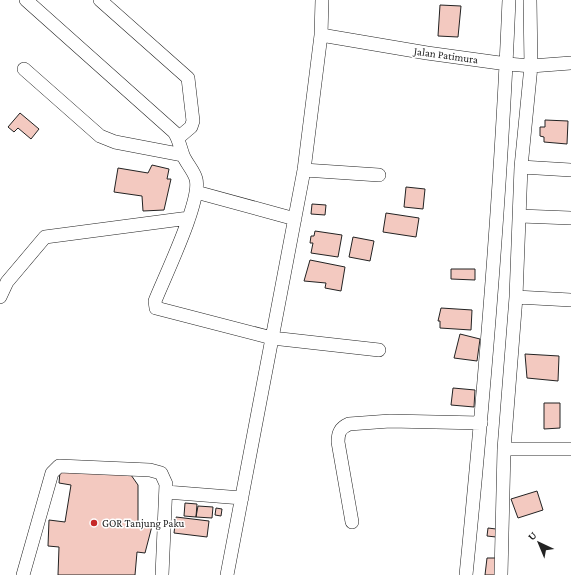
<svg xmlns="http://www.w3.org/2000/svg" width="571" height="575" font-family="'Crimson Pro',serif">
	<style>
		.building { fill: #f3c9c0; stroke: #222 }
		.lines { fill: none; stroke-linecap: round; stroke-linejoin: round }
		.minor-casing { stroke: #222; stroke-width: 14 }
		.minor { stroke: #fff; stroke-width: 13 }
		.poi-dot { fill: #c62828; stroke: #fff; stroke-width: 1.5 }
		.labels { text-anchor: middle; stroke-width: 3; stroke-linejoin: round; paint-order: stroke }
		.street-label { font-size: 11px; fill: #222; stroke: #fff }
		.poi-label { font-size: 11px; fill: #222; stroke: #fff; text-anchor: start }
	</style>
	<rect width="100%" height="100%" fill="#fff"/>
	<path class="building" d="M440 5 461 6 458 37 438 36Z
		M20 113 39 129 31 139 18 128 14 132 8 127Z
		M545 120 568 121 567 144 544 142V137L540 136V127H545Z
		M152 165 169 169 167 179H171L164 210 143 211 142 196 114 192 118 168 148 173Z
		M406 187 425 189 423 209 404 207Z
		M312 204 326 205 325 215 311 214Z
		M386 213 419 218 416 237 383 232Z
		M315 231 342 235 338 257 311 253 313 243H310L311 236H314Z
		M353 237 374 241 370 261 349 257Z
		M310 260 345 267 341 291 325 288 326 283 304 281Z
		M451 269H475V280L451 279Z
		M441 308 472 310 471 330 440 328V321H438Z
		M460 334 480 339 477 361 454 358Z
		M525 354 559 356 558 381 527 378Z
		M453 388 475 390 474 407 451 405Z
		M544 403H560V428L544 429Z
		M60 472 131 475 138 485V524L152 526 145 553 137 552 135 575H58L59 547 48 546 49 520 65 522 71 485 59 483Z
		M537 491 543 510 518 518 511 499Z
		M185 503 197 504 196 517 184 516Z
		M198 506 213 507 212 518 196 517Z
		M216 508 222 509 221 516 215 515Z
		M176 517 209 521 207 537 174 533Z
		M488 528 496 529V537L487 536Z
		M487 558H496L495 575H485Z"/>
	<g class="lines">
		<defs>
			<path id="minor" d="M26 0 174 132C179 139 180 147 183 155 186 163 194 171 196 179 202 200 164 278 155 301L156 308 272 338 379 350
				M100 0 188 78 193 121 191 127 178 138
				M321 35 427 53 507 64 531 66 571 63
				M24 69 100 136 115 142 183 155
				M521 167 571 170
				M304 170 379 175
				M196 192 295 219
				M520 216 571 218
				M0 297 7 282 45 237 189 218
				M516 297 571 300
				M504 449H571
				M166 492 242 498
				M352 522 338 442C338 433 340 428 349 424L390 421 481 423
				M23 575 52 473 59 466 150 470 161 473 166 484 162 575
				M227 575 304 170 321 35 322 0
				M466 575C485 384 501 192 509 0
				M501 575 504 449 516 297 521 167 531 66 530 0"/>
		</defs>
		<use href="#minor" class="minor-casing"/>
		<use href="#minor" class="minor"/>
	</g>
	<circle class="poi-dot" cx="94" cy="523" r="4"/>
	<g class="labels">
		<g class="street-label">
			<text transform="translate(446 55) rotate(8)" y="4">Jalan Patimura</text>
		</g>
		<g class="poi-label">
			<text x="102" y="527">GOR Tanjung Paku</text>
		</g>
	</g>
	<g transform="translate(539 543) rotate(316)" stroke="#ffffff" stroke-width="3" paint-order="stroke">
	<path d="M0-3L7 15L0 10L-7 15Z" fill="#222222"/>
	<text y="-6" font-size="11" font-weight="bold" text-anchor="middle" fill="#222222">U</text>
	</g>
</svg>
